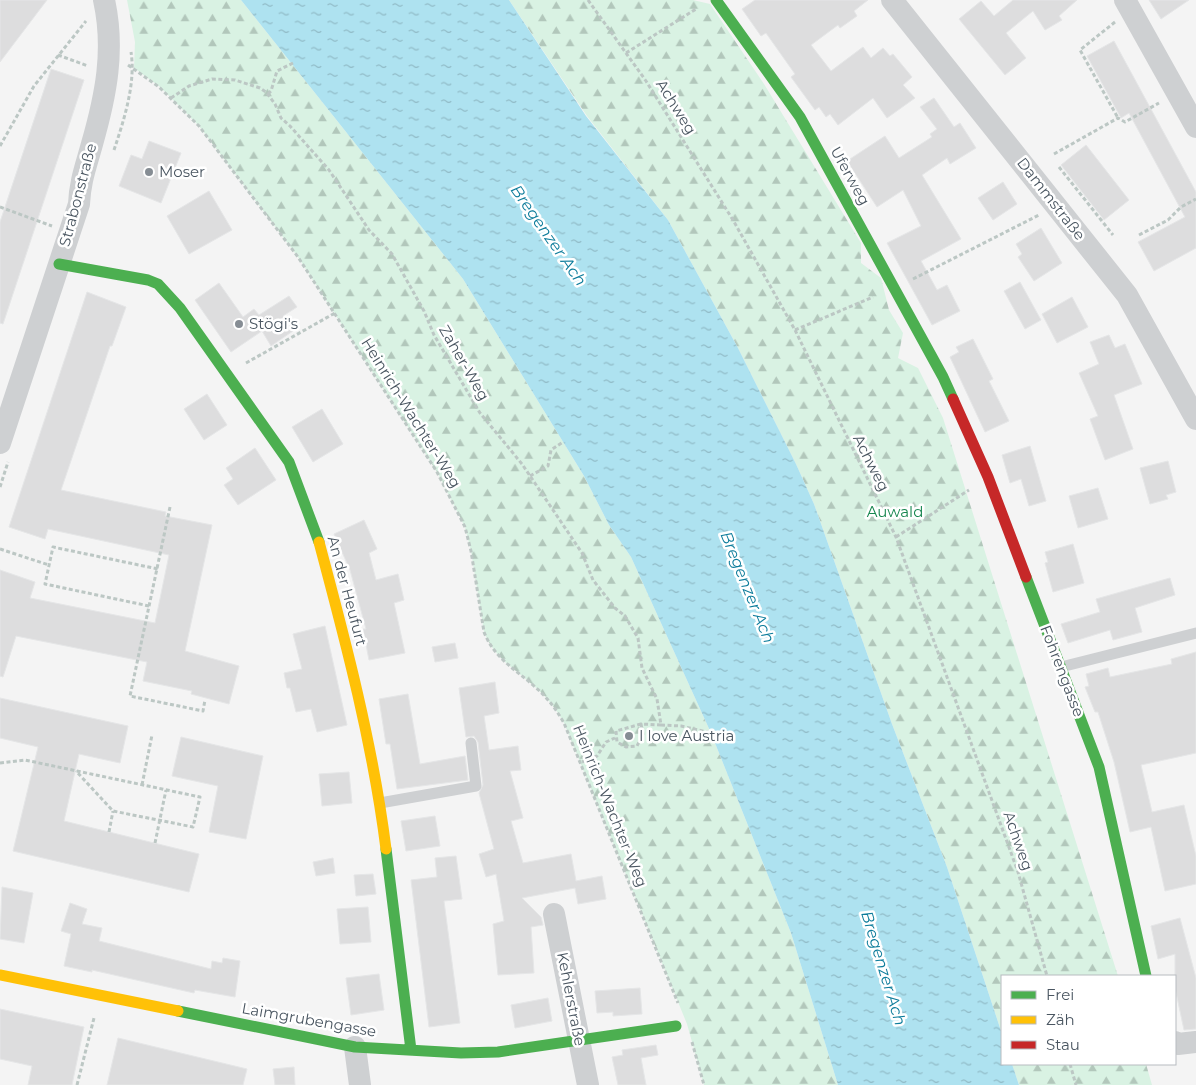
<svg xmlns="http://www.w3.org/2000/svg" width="1196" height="1085" font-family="Montserrat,sans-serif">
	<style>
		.forest { fill: url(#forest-firs) }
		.water { fill: url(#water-ripples) }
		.building { fill: #ddddde; stroke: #e5e6e7 }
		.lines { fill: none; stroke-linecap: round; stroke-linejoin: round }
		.path { stroke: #bcc7c4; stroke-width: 3; stroke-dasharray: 4 2.5; stroke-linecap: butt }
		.lane { stroke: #ced0d2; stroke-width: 11 }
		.street { stroke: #ced0d2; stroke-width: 22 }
		.fast { stroke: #4caf50; stroke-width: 11 }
		.slow { stroke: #ffc107; stroke-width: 11 }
		.jam { stroke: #c62828; stroke-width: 11 }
		.poi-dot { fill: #868d94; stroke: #fff; stroke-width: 2 }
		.labels { text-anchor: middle; stroke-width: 5; stroke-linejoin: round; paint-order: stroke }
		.street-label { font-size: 15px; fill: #4a5661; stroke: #fff }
		.poi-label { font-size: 15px; fill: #4a5661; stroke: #fff; text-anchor: start }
		.park-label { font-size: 15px; fill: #17864f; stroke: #fff }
		.water-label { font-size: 16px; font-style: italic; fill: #0c7c9b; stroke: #fff }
	</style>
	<defs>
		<pattern id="forest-firs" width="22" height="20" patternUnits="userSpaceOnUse" patternTransform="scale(1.25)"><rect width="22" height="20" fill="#d9f2e3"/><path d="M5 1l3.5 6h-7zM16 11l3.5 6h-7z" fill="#b2c7bb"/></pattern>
		<pattern id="water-ripples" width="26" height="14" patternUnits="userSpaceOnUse" patternTransform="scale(1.25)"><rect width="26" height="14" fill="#aee2f0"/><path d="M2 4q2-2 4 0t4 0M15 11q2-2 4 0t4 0" fill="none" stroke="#90bac6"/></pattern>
	</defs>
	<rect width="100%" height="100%" fill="#f4f4f4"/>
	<path class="forest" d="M127 0H241L463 279 584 476 609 525 631 557 711 733 791 933 838 1085H704L687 1024 564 723C556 709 547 697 534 686 515 669 494 658 484 632L471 551 465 527 437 472 298 257 199 126 160 87 134 68 135 42Z
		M509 0H693L710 4 764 84 861 243V263L881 278 889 310 903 333 898 358 918 368 943 418 1118 976H1002V1034L947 867 892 724 814 504 796 464 738 348 668 220 587 116Z
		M1012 1064H1146L1152 1085H1019Z"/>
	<path class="water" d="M241 0H509L586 116 668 220 738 348 796 464 814 504 892 724 947 867 1002 1034V1064H1012L1019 1085H838L791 933 711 733 631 557 609 525 584 476 463 279Z"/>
	<path class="building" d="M0 0H47L0 62Z
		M755 0H868L854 11 857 16 840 28 838 25 811 45 831 71 863 47 871 58 883 48 890 56 893 54 912 77 903 85 915 98 887 118 873 98 838 125 830 114 826 117 819 107 815 110 791 77 795 74 766 33 761 36 742 9Z
		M1013 0H1077L1059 16 1062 20 1045 30 1033 11 1006 33 1026 58 1005 75 959 19 981 1 994 16Z
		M1149 0H1189L1161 19Z
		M1114 41 1196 192V248L1154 271 1138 242 1185 217 1129 113 1121 118 1087 56Z
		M51 69 84 80 3 324 0 323V222Z
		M934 98 954 127 960 123 976 148 950 164 947 158 922 175 961 239 921 261 937 290 947 285 960 311 932 325 887 243 921 226 903 190 877 207 847 161 885 136 899 158 932 137 930 134 937 129 920 107Z
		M149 141 181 153 161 203 119 186 131 155 142 159Z
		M1086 145 1129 200 1104 220 1061 165Z
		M1003 182 1017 204 993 220 978 198Z
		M209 191 232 230 189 254 167 216Z
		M1041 228 1062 263 1034 281 1018 257 1022 254 1016 244Z
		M1020 282 1041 320 1025 329 1004 291Z
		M219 283 243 317 254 309 259 315 289 296 297 307 283 316 293 331 271 346 262 331 231 352 195 300Z
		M87 292 126 307 112 346H110L61 490 166 512 165 516 212 525 185 651 239 666 229 704 191 694 192 691 143 681 147 662 16 636 3 677 0 676V570L35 582 30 598 155 623 169 555 48 529 45 539 9 527Z
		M1072 297 1088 327 1057 343 1042 314Z
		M1109 335 1115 348 1125 344 1142 384 1114 395 1133 449 1105 460 1090 419 1098 416 1079 373 1099 364 1090 342Z
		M973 339 993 379 989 381 1009 421 985 432 950 357 959 352 956 347Z
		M207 394 227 425 204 440 184 409Z
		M322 409 343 444 313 462 292 427Z
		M1030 446 1046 501 1029 506 1021 479 1010 483 1002 455Z
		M255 448 276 480 238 505 224 485 233 479 226 468Z
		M1168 461 1176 492 1166 495 1168 499 1150 504 1140 468Z
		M1098 488 1108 519 1078 528 1069 496Z
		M364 520 377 549 369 553 376 580 398 574 404 600 394 603 405 653 369 660 363 629H366L350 570 334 534Z
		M1073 544 1084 583 1053 592 1045 563 1048 562 1045 552Z
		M1170 578 1175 595 1135 608 1142 632 1113 640 1110 630 1068 643 1061 624 1100 612 1096 599Z
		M325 626 347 725 317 732 311 709 296 712 290 688H287L284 673 302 669 293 634Z
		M455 643 458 658 435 662 432 647Z
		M1196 652V753L1141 765 1152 812 1184 805 1196 856V884L1165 891 1151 827 1130 832 1114 762 1098 712H1095L1085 687 1089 686 1086 674 1108 668 1110 677 1172 664 1171 659Z
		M495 682 499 713 484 716 489 750 518 746 521 770 510 771 523 818 511 821 523 863 571 854 576 881 602 876 606 899 578 904 575 888 522 898 541 917 543 925 531 927 534 973 498 975 493 924 504 921 496 874 486 877 479 854 494 849 479 793 483 785 478 742 474 736 466 737 459 688Z
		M408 694 420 764 465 756 468 780 397 789 390 744H386L379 699Z
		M0 698 128 726 120 763 79 754 64 821 199 854 189 892 13 851 38 747 0 738Z
		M181 737 263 756 246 839 209 832 218 786 172 776Z
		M349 772 352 803 322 806 319 774Z
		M435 816 440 846 406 851 401 821Z
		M456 856 462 899 444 901 460 1023 429 1027 411 880 437 877 435 858Z
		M333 858 335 873 316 876 313 862Z
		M373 874 376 894 356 896 354 875Z
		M2 887 33 893 24 943 0 939Z
		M70 903 87 909 82 924 102 928 99 941 211 969 212 961 222 963 223 958 240 961 235 997 195 990 194 993 92 970V972L64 966 71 934 61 931Z
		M368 907 371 942 340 944 337 909Z
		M1180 918 1196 978V1029L1184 1030 1175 988V954L1158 959 1151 926Z
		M379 974 384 1010 351 1015 346 978Z
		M640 988 642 1014 613 1016V1012L597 1013 595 991Z
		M548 998 552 1021 515 1028 511 1005Z
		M0 1009 84 1027 72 1085H28L32 1066 0 1059Z
		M118 1038 247 1069 243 1085H107Z
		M656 1045 658 1055 641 1058 646 1085H618L612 1057 623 1055 622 1050Z
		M294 1067 295 1085H275L273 1069Z"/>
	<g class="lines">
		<path class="path" d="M588 0 646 81 733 220 795 330 896 537 1018 872 1047 976
			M1115 22 1080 50 1118 118
			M626 53 696 9
			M58 55 88 66
			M128 65 159 87 199 126 298 257 437 472 465 527 471 551 484 632C494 658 515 669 534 686 547 697 556 709 564 723L678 1003
			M268 94 271 91 277 71 293 63
			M171 98 189 86 212 79 235 80 260 88 266 92 275 104 281 118 290 126 329 170 369 230 392 254 424 311 434 335 480 413 522 464 582 553 593 580 615 608 625 616 638 638 642 668 657 699 661 725 641 724
			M0 146 34 86 86 21
			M114 150C124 120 136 83 131 52
			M1054 154 1118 118 1125 122 1159 103
			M1059 167 1113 235
			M0 207 52 226
			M1139 235 1168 220 1181 207 1196 199
			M913 279 1039 215
			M795 330 873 297
			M246 363 335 313
			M530 476 548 466 551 450 563 442
			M0 487 8 462
			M170 507 130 696 203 711 205 700
			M896 537 969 490
			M0 549 49 565
			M149 606 45 584 53 547 158 569
			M641 724 643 734 637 746 626 747 617 742 616 731Z
			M661 725 681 726 711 733
			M582 762 597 756 606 742 615 738
			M0 763 25 760 200 797 193 827 113 811 76 771
			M142 785 152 735
			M109 832 113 811
			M155 843 166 790
			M692 1042 704 1085
			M1070 1064 1076 1085
			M77 1085 94 1018"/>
		<path class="lane" d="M1061 667 1196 633
			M380 803 476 786 471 743"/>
		<path class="street" d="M892 0 1127 295 1196 419
			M1125 0 1196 127
			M0 443 79 204C80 181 86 166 92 144 106 95 115 50 104 0
			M554 914 588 1085
			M1175 1042 1178 1044 1196 1042
			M355 1047 360 1085"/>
		<path class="fast" d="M716 0 800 117 943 377 953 399
			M59 264 148 280 158 284 180 308 289 462 319 542
			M1026 577 1099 767 1146 976
			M386 849 411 1050
			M178 1011 355 1047 461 1053 498 1052 676 1026"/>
		<path class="slow" d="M319 542C346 643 373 745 386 849
			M0 975 178 1011"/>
		<path class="jam" d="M953 399 988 477 1026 577"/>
	</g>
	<g class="poi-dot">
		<circle cx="149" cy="172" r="5"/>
		<circle cx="239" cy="324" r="5"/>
		<circle cx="629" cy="736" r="5"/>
	</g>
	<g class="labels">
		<g class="street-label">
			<text transform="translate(676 107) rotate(58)" y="5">Achweg</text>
			<text transform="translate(850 176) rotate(61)" y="5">Uferweg</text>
			<text transform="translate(78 195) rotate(-75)" y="5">Strabonstraße</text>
			<text transform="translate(1051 199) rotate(52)" y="5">Dammstraße</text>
			<text transform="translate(464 363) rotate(60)" y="5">Zaher-Weg</text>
			<text transform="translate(411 413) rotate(58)" y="5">Heinrich-Wachter-Weg</text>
			<text transform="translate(871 463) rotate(63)" y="5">Achweg</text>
			<text transform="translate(347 591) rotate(75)" y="5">An der Heufurt</text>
			<text transform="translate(1062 671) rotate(69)" y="5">Fohrengasse</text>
			<text transform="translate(610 806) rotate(68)" y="5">Heinrich-Wachter-Weg</text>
			<text transform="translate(1018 841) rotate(71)" y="5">Achweg</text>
			<text transform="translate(571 999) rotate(79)" y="5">Kehlerstraße</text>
			<text transform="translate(309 1020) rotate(10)" y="5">Laimgrubengasse</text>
		</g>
		<g class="poi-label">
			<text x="159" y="177">Moser</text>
			<text x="249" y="329">Stögi's</text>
			<text x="639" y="741">I love Austria</text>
		</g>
		<g class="park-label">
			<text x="895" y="517">Auwald</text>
		</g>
		<g class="water-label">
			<text transform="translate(549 235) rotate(55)" y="6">Bregenzer Ach</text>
			<text transform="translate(748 587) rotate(68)" y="6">Bregenzer Ach</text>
			<text transform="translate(884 968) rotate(73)" y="6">Bregenzer Ach</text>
		</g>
	</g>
	<rect x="1001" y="975" width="175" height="90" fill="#ffffff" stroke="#b7bbc0"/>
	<rect x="1011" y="991" width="25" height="8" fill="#4caf50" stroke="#b7bbc0"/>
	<text x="1046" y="1000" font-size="15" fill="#4a5661">Frei</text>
	<rect x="1011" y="1016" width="25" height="8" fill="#ffc107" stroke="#b7bbc0"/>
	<text x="1046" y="1025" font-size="15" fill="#4a5661">Zäh</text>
	<rect x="1011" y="1041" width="25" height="8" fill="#c62828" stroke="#b7bbc0"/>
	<text x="1046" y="1050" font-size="15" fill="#4a5661">Stau</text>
</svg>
